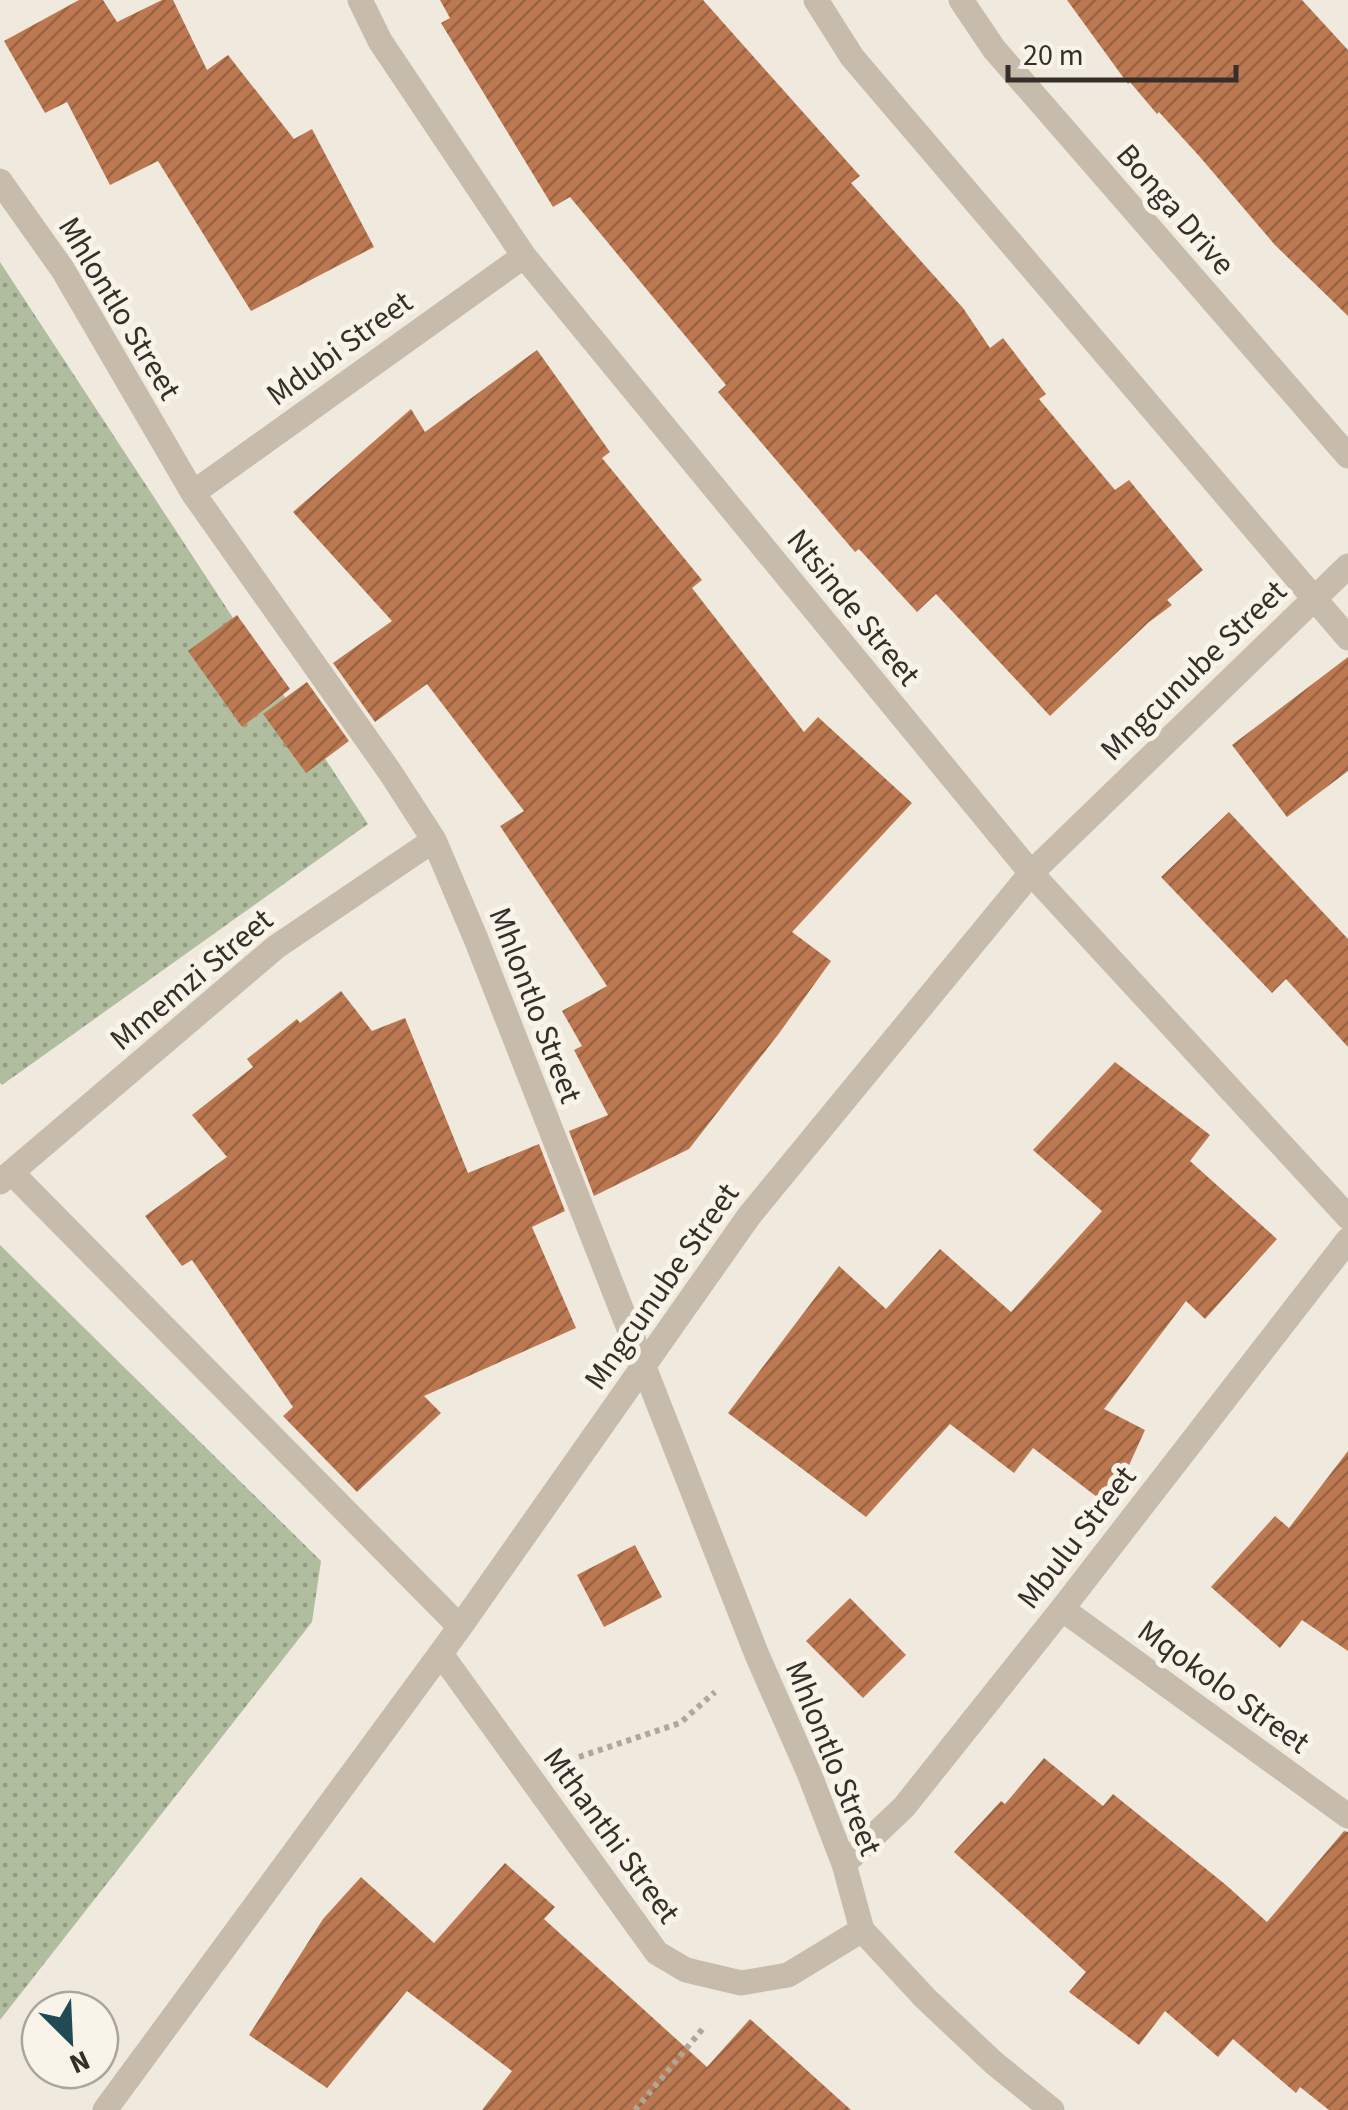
<svg xmlns="http://www.w3.org/2000/svg" width="1348" height="2110" font-family="'Source Sans 3',sans-serif">
	<style>
		.grass { fill: url(#grass-dots) }
		.building { fill: url(#building-hatch) }
		.lines { fill: none; stroke-linecap: round; stroke-linejoin: round }
		.path { stroke: #b3a695; stroke-width: 6; stroke-dasharray: 5 5; stroke-linecap: butt }
		.minor { stroke: #c7bcab; stroke-width: 25 }
		.labels { text-anchor: middle; stroke-width: 10; stroke-linejoin: round; paint-order: stroke }
		.street-label { font-size: 32px; fill: #362f29; stroke: #f8f4ea }
	</style>
	<defs>
		<pattern id="grass-dots" width="8" height="8" patternUnits="userSpaceOnUse" patternTransform="scale(2.5)"><rect width="8" height="8" fill="#b0be9f"/><path d="M2 2h.1M6 6h.1" fill="none" stroke="#909b82" stroke-width="1.8" stroke-linecap="round"/></pattern>
		<pattern id="building-hatch" width="6" height="6" patternUnits="userSpaceOnUse" patternTransform="scale(2.5)"><rect width="6" height="6" fill="#bb7851"/><path d="M-1 1l2-2M0 6l6-6M5 7l2-2" fill="none" stroke="#996343"/></pattern>
	</defs>
	<rect width="100%" height="100%" fill="#f0eade"/>
	<path class="grass" d="M0 262 368 824 2 1085 0 1083Z
		M0 1245 321 1561 312 1622 0 2020Z"/>
	<path class="building" d="M79 0H103L117 22 162 0H173L207 70 228 55 294 139 312 129 374 247 251 311 158 161 110 185 67 102 45 113 4 41Z
		M440 0H703L860 176 851 183 963 308 990 348 1003 338 1046 394 1039 399 1115 490 1129 480 1203 570 1167 600 1172 605 1149 622 1050 716 936 594 917 612 859 549 855 552 718 392 726 385 570 197 553 207 441 23 450 18Z
		M1067 0H1302L1348 50V316L1275 245 1200 157 1159 112 1157 114 1130 82 1128 84Z
		M537 350 610 452 602 458 702 580 692 588 804 732 818 717 912 803 792 932 831 961 780 1032 689 1149 594 1196 569 1131 608 1115 574 1050 582 1046 562 1011 607 986 500 826 524 811 427 684 375 722 333 663 392 621 293 512 411 409 425 432Z
		M237 615 290 689 242 727 188 651Z
		M1348 657V771L1287 817 1232 745Z
		M307 682 349 741 306 773 263 714Z
		M1229 812 1348 939V1047L1286 979 1272 993 1161 877Z
		M341 991 372 1031 405 1018 468 1173 539 1144 565 1211 532 1227 576 1328 424 1396 441 1413 357 1492 283 1416 293 1407 192 1260 182 1266 145 1216 227 1157 192 1115 253 1067 247 1059 297 1019 300 1023Z
		M1115 1062 1210 1135 1190 1161 1277 1239 1205 1319 1186 1301 1104 1409 1145 1430 1110 1507 1033 1448 1014 1473 950 1424 866 1517 728 1413 839 1266 886 1309 940 1249 1011 1312 1102 1211 1033 1150Z
		M1348 1451V1651L1302 1620 1280 1648 1211 1587 1275 1516 1289 1528Z
		M635 1545 662 1597 604 1627 577 1575Z
		M850 1598 906 1655 863 1698 806 1641Z
		M1044 1758 1103 1806 1113 1794 1226 1885 1267 1922 1344 1831 1348 1832V2110H1329L1300 2087 1296 2093 1233 2039 1218 2057 1165 2011 1139 2045 1069 1992 1086 1972 954 1852 1001 1801 1005 1804Z
		M505 1863 555 1907 544 1919 707 2067 750 2019 851 2110H482L512 2071 407 1991 327 2088 249 2035 323 1919 361 1877 434 1943Z"/>
	<g class="lines">
		<path class="path" d="M579 1757 680 1723 715 1692
			M635 2110 705 2026"/>
		<path class="minor" d="M360 0 380 41 524 256 1031 873 1348 1217
			M816 0 852 57 1348 638
			M961 0 994 49 1348 456
			M0 181 63 270 193 493 390 772 434 840 476 939 757 1655 809 1773 844 1864 862 1930 925 1998 994 2063 1052 2110
			M193 493 524 256
			M12 1173 460 1627
			M0 1182 276 947 434 840
			M1062 1609 1348 1816
			M441 1654 657 1953 686 1970 741 1983 788 1975 862 1930
			M844 1864 904 1807 1062 1609 1348 1240
			M105 2110 460 1627 749 1216 1031 873 1348 566"/>
	</g>
	<g class="labels">
		<g class="street-label">
			<text transform="translate(1176 209) rotate(49)" y="11">Bonga Drive</text>
			<text transform="translate(120 308) rotate(59)" y="11">Mhlontlo Street</text>
			<text transform="translate(339 348) rotate(-36)" y="11">Mdubi Street</text>
			<text transform="translate(854 607) rotate(51)" y="11">Ntsinde Street</text>
			<text transform="translate(1193 670) rotate(-44)" y="11">Mngcunube Street</text>
			<text transform="translate(191 979) rotate(-40)" y="11">Mmemzi Street</text>
			<text transform="translate(536 1005) rotate(69)" y="11">Mhlontlo Street</text>
			<text transform="translate(661 1286) rotate(-55)" y="11">Mngcunube Street</text>
			<text transform="translate(1076 1537) rotate(-52)" y="11">Mbulu Street</text>
			<text transform="translate(1224 1686) rotate(36)" y="11">Mqokolo Street</text>
			<text transform="translate(834 1758) rotate(68)" y="11">Mhlontlo Street</text>
			<text transform="translate(612 1835) rotate(54)" y="11">Mthanthi Street</text>
		</g>
	</g>
	<g transform="translate(70 2040) rotate(156)"><circle r="48" fill="#f8f4ea" stroke="#aaa59d" stroke-width="2.5"/>
	<path d="M0-8L18 38L0 25L-18 38Z" fill="#224a54"/>
	<text y="-15" font-size="28" font-weight="bold" text-anchor="middle" fill="#362f29">N</text>
	</g>
	<path d="M1008 65v15h228v-15" fill="none" stroke="#362f29" stroke-width="5"/>
	<text x="1023" y="65" font-size="30" fill="#362f29" stroke="#f8f4ea" stroke-width="8" paint-order="stroke">20 m</text>
</svg>
